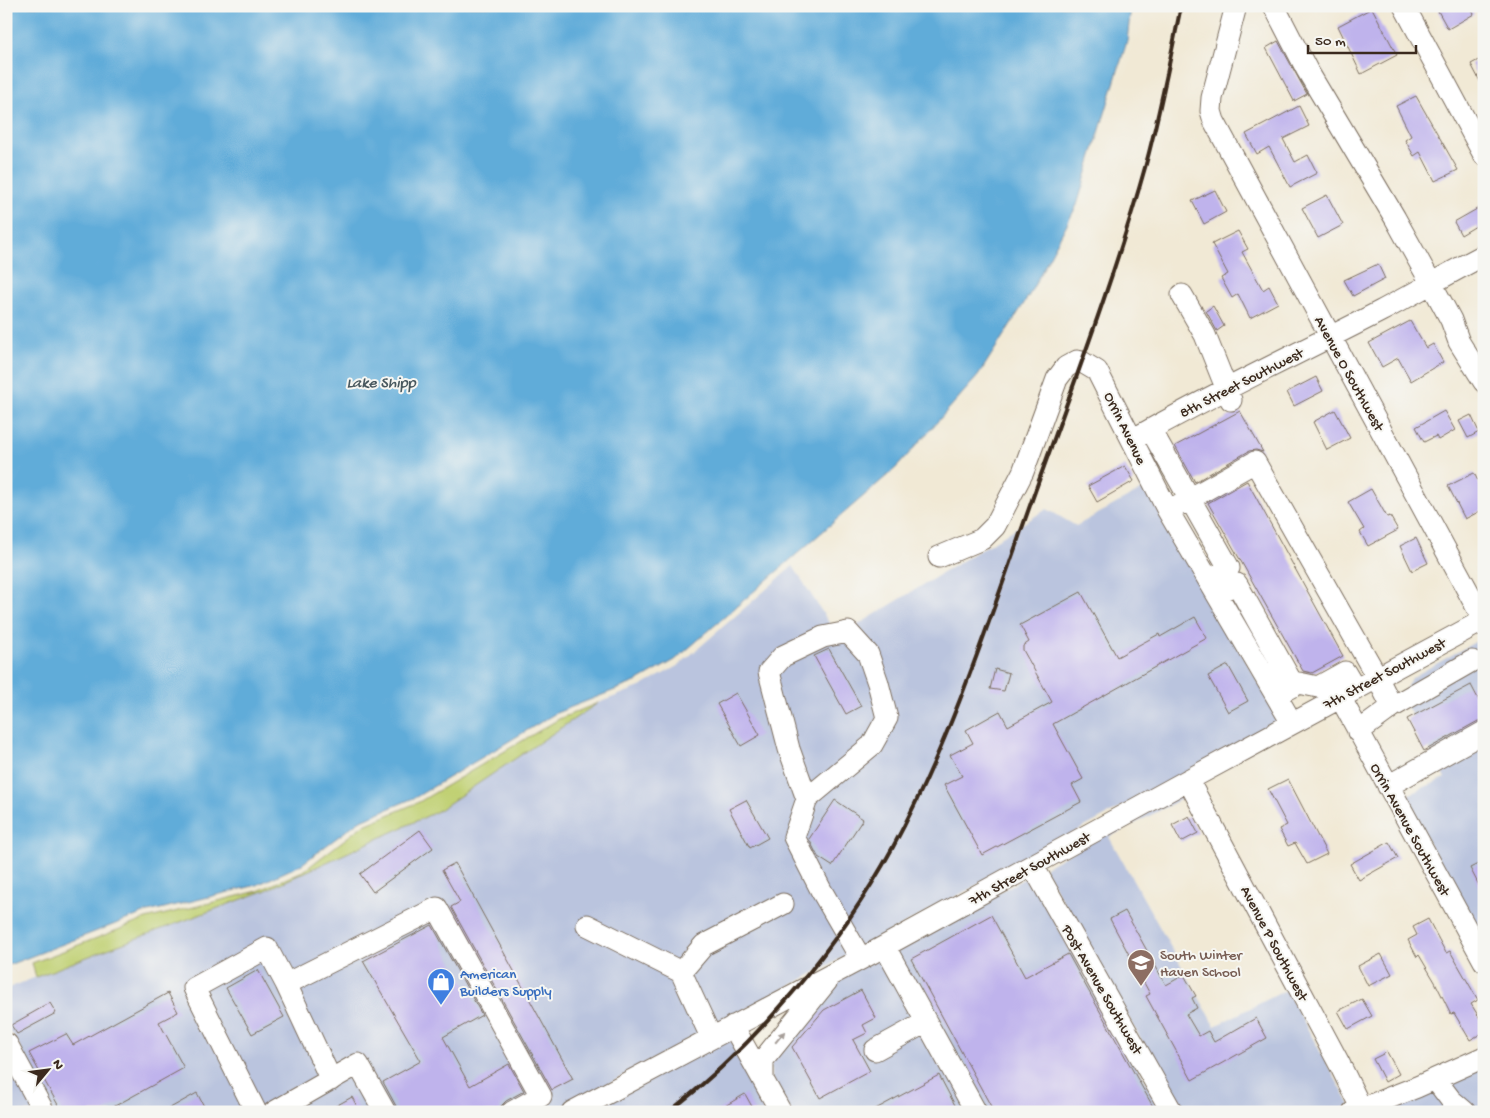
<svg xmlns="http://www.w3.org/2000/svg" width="1490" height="1118" font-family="'Gochi Hand',sans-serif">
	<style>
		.industrial { fill: #bac4de }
		.green { fill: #c0d072; stroke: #7e7d48 }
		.water { fill: #60acd9; stroke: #4e6b7c }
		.building { fill: #bfb3ec }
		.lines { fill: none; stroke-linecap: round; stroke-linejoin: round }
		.minor-casing { stroke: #7b6d5e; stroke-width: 23 }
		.minor { stroke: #fff; stroke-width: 21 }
		.rail { stroke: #3b2a1e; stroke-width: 4 }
		.oneway { fill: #a79f9a }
		.labels { text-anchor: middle; stroke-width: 4; stroke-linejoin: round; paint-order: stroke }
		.street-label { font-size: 15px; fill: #3b2a1e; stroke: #f6f6f2 }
		.education-label { font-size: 15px; fill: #785e54; stroke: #f6f6f2; text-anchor: start }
		.shop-label { font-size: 15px; fill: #366cbe; stroke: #f6f6f2; text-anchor: start }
		.water-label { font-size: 16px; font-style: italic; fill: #48585f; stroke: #f6f6f2 }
	</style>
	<rect width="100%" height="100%" fill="#f6f6f2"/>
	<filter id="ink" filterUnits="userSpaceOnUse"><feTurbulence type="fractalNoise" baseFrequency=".02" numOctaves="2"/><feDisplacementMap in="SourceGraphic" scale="10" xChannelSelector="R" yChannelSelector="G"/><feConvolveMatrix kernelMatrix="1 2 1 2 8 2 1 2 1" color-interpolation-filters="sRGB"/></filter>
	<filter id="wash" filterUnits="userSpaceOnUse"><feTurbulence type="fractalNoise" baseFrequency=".0096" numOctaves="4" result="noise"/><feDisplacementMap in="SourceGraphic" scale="20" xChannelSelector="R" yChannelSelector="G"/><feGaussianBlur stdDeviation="1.12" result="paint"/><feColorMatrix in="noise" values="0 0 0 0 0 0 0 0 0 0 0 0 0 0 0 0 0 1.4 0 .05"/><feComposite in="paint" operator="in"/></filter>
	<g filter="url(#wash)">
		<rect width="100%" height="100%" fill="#f1e9d5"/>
		<path class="industrial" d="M1144 484 1281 721 556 1112H53L12 1033 6 1036V989L105 950 264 891 436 812 598 703 640 687 679 665 793 566 838 637 1047 509 1076 526 1143 489Z
			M1484 637V943L1403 797 1445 778 1402 697 1411 678Z
			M1184 790 1187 796 1109 837 1215 1026 1286 990 1350 1105 1336 1112H1182L1044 868Z
			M1029 876 1163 1112H791L771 1078V1061L837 980Z
			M729 1036 755 1083V1089H758L772 1112H587Z
			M6 1059 35 1112H6Z
			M1484 1065V1112H1375Z"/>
		<path class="green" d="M598 703 436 812 264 891 105 950 36 977 32 963 146 919 258 891 305 870 362 826 419 802 559 719Z"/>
		<path class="water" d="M6 6H1131L1127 41 1077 205 1028 297 978 376 897 467 675 660 638 681 556 713 416 797 359 821 302 864 257 885 144 913 6 966Z"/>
		<g id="blocks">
			<path class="building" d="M1446 6H1469L1474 14 1448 29 1438 11Z
				M1372 8 1397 55 1361 74 1338 26Z
				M1278 41 1307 94 1294 101 1266 48Z
				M1484 57V89L1471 64Z
				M1416 96 1458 170 1435 181 1420 152 1414 156 1405 140 1411 136 1396 106Z
				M1299 106 1309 126 1283 139 1295 162 1308 155 1317 173 1290 187 1269 147 1257 154 1246 134Z
				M1215 190 1226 212 1204 224 1192 201Z
				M1327 195 1343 225 1318 238 1302 208Z
				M1484 205V238L1476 226 1461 235 1454 222Z
				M1238 231 1248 249 1242 252 1263 290 1269 286 1278 303 1250 318 1238 294 1232 298 1221 278 1228 274 1212 244Z
				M1378 264 1385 279 1353 296 1344 280Z
				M1213 306 1224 326 1217 331 1206 311Z
				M1410 321 1426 348 1433 344 1443 362 1411 381 1398 358 1382 367 1369 343Z
				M1316 377 1323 391 1294 406 1287 392Z
				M1335 410 1350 438 1327 450 1313 422Z
				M1240 411 1263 452 1256 450 1249 451 1195 482 1175 446Z
				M1444 411 1455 430 1438 440 1436 436 1424 442 1416 427Z
				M1471 415 1479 432 1468 438 1459 421Z
				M1125 466 1134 481 1097 502 1088 486Z
				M1474 473 1484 493V509L1465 519 1448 486Z
				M1247 481 1343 656 1312 673 1303 671 1208 503Z
				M1371 489 1387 517 1390 516 1398 530 1368 546 1360 532 1364 529 1348 502Z
				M1416 538 1428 563 1412 571 1400 546Z
				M1081 592 1117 657 1159 634 1160 637 1195 617 1207 638 1053 724 1083 779 1072 785 1081 802 982 855 944 785 962 776 950 755 973 743 966 730 1000 711 1008 726 1052 702 1023 650V646L1029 642 1020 625Z
				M829 649 861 706 846 714 814 656Z
				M1228 665 1248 701 1228 712 1208 676Z
				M995 669 1009 673 1004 691 990 689Z
				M1471 685 1484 710V720L1478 721 1424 751 1407 719Z
				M736 693 760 735 741 746 717 704Z
				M1288 779 1327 854 1307 864 1295 843 1288 846 1279 829 1287 825 1268 789Z
				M746 800 768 838 750 848 729 809Z
				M835 800 863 819 832 866 818 857 809 839Z
				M1189 816 1198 833 1181 842 1172 825Z
				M420 830 433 848 373 892 360 874Z
				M1389 842 1398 858 1359 880 1350 864Z
				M1484 861V895L1470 868Z
				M455 863 573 1079 552 1090 451 907 460 902 442 870Z
				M1125 911 1166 985 1184 975 1196 996 1192 998 1197 1008 1186 1014 1199 1036 1208 1031 1214 1042 1256 1018 1267 1038 1192 1080 1146 996 1150 994 1110 919Z
				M991 915 1025 977 1068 954 1156 1112H994L911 959Z
				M1428 919 1446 953 1450 951 1478 1000 1471 1004 1484 1025V1032L1470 1040 1454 1013 1451 1014 1435 982 1419 955 1417 957 1408 940 1417 935 1413 927Z
				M432 925 482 1015 443 1037 470 1086 509 1064 524 1091 506 1101 501 1106 500 1112H397L396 1106 383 1082 421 1061 363 961Z
				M1381 954 1392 974 1368 986 1358 966Z
				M258 970 284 1017 252 1034 226 988Z
				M861 990 876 1018 863 1025 867 1033 853 1040 870 1071 820 1098 792 1047 824 1010Z
				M168 993 178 1012 159 1022 184 1068 104 1112H62L29 1053 66 1034 73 1045Z
				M1362 999 1372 1016 1348 1029 1338 1011Z
				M50 1003 56 1013 17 1034 11 1025Z
				M1387 1052 1399 1074 1385 1082 1373 1059Z
				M939 1075 957 1109 951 1112H870Z
				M197 1093 207 1112H163Z
				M745 1094 755 1112H715Z
				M352 1097 360 1112H325Z"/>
		</g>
	</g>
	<g filter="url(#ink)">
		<use href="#blocks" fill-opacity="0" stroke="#7b6d5e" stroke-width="1"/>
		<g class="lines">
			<defs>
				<path id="minor" d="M1236 6 1212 98 1211 111 1214 121 1476 606 1484 613
					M1274 6 1307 70 1395 218 1431 283 1451 320 1459 342 1484 382
					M1404 6 1484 155
					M1182 295 1205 335 1231 400
					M1151 430 1229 568 1209 580
					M1132 440C1213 393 1298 354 1381 311 1415 293 1449 273 1484 255
					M1168 511 1255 462 1377 677 1392 707 1472 661
					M939 557 982 539 995 526 1023 472 1057 379 1066 367 1077 361 1082 362 1097 371 1168 511 1292 723
					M1217 593 1237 584 1294 686
					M1283 691 1299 683 1318 687 1345 672 1355 689
					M1340 697 1484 961
					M1358 732 1392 707
					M1188 780 1340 1065 1361 1108
					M1388 786 1484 732
					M807 799 789 749 769 672 783 656 823 637 848 632 868 654 878 683 887 718 872 745 807 799 794 837 821 890 861 959
					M1033 866 1172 1112
					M587 925 681 972 711 1037
					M885 947 976 1112
					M681 972 704 945 783 904
					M733 1026 781 1112
					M7 1044 44 1112
					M875 1050 926 1022
					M1435 1079 1451 1100 1465 1112
					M331 1080 286 984 437 908 541 1096 512 1112
					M763 1080V1060L827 981
					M256 1112 194 988 267 948 286 984
					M274 1112 358 1064 385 1112
					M572 1112 874 952 1188 780 1484 620
					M1353 1112 1417 1087 1484 1057"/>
			</defs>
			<use href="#minor" class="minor-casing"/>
			<use href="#minor" class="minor"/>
			<path class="rail" d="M669 1112C759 1042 839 946 893 847 954 734 995 603 1038 483 1076 378 1116 272 1146 164 1160 112 1170 59 1181 6"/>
		</g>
		<defs><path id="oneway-solid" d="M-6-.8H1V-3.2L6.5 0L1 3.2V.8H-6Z" transform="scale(1.25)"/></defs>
		<use class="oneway" href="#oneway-solid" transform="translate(780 1037) rotate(-50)"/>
	</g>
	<defs>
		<symbol id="school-pin" viewBox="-11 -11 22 30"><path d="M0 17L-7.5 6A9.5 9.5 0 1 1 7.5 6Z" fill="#8d6e63" stroke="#f6f6f2"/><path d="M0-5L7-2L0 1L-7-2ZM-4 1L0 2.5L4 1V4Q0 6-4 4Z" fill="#fff"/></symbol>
		<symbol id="shop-pin" viewBox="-11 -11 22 30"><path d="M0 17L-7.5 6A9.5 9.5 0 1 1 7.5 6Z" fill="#3f7fe0" stroke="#f6f6f2"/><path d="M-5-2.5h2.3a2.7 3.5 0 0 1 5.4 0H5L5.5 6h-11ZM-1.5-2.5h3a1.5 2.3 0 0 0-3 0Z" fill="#fff"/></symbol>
	</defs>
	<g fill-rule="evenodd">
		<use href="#school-pin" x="1125" y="947" width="32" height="43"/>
		<use href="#shop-pin" x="425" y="966" width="32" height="43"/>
	</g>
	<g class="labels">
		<g class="street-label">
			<text transform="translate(1350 373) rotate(61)" y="5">Avenue O Southwest</text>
			<text transform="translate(1241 382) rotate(-27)" y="5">8th Street Southwest</text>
			<text transform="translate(1126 428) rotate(64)" y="5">Orrin Avenue</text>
			<text transform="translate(1384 673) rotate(-28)" y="5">7th Street Southwest</text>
			<text transform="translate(1411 829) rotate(61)" y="5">Orrin Avenue Southwest</text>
			<text transform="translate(1029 868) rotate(-29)" y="5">7th Street Southwest</text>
			<text transform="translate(1275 943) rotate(62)" y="5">Avenue P Southwest</text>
			<text transform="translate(1103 989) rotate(60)" y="5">Post Avenue Southwest</text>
		</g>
		<g class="education-label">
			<text x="1160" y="959">South Winter<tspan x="1160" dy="17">Haven School</tspan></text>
		</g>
		<g class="shop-label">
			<text x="460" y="978">American<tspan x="460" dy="17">Builders Supply</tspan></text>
		</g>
		<g class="water-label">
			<text x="381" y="387">Lake Shipp</text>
		</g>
	</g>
	<rect width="1490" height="1118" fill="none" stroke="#f6f6f2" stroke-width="25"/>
	<g transform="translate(48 1070) rotate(61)" stroke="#f6f6f2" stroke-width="4" paint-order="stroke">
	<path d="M0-4L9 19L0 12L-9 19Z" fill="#3b2a1e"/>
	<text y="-8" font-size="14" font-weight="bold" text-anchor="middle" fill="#3b2a1e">N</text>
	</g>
	<path d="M1308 45v8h108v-8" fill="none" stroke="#3b2a1e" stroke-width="2.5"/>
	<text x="1315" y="45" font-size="15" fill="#3b2a1e" stroke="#f6f6f2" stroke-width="4" paint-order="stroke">50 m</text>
</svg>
